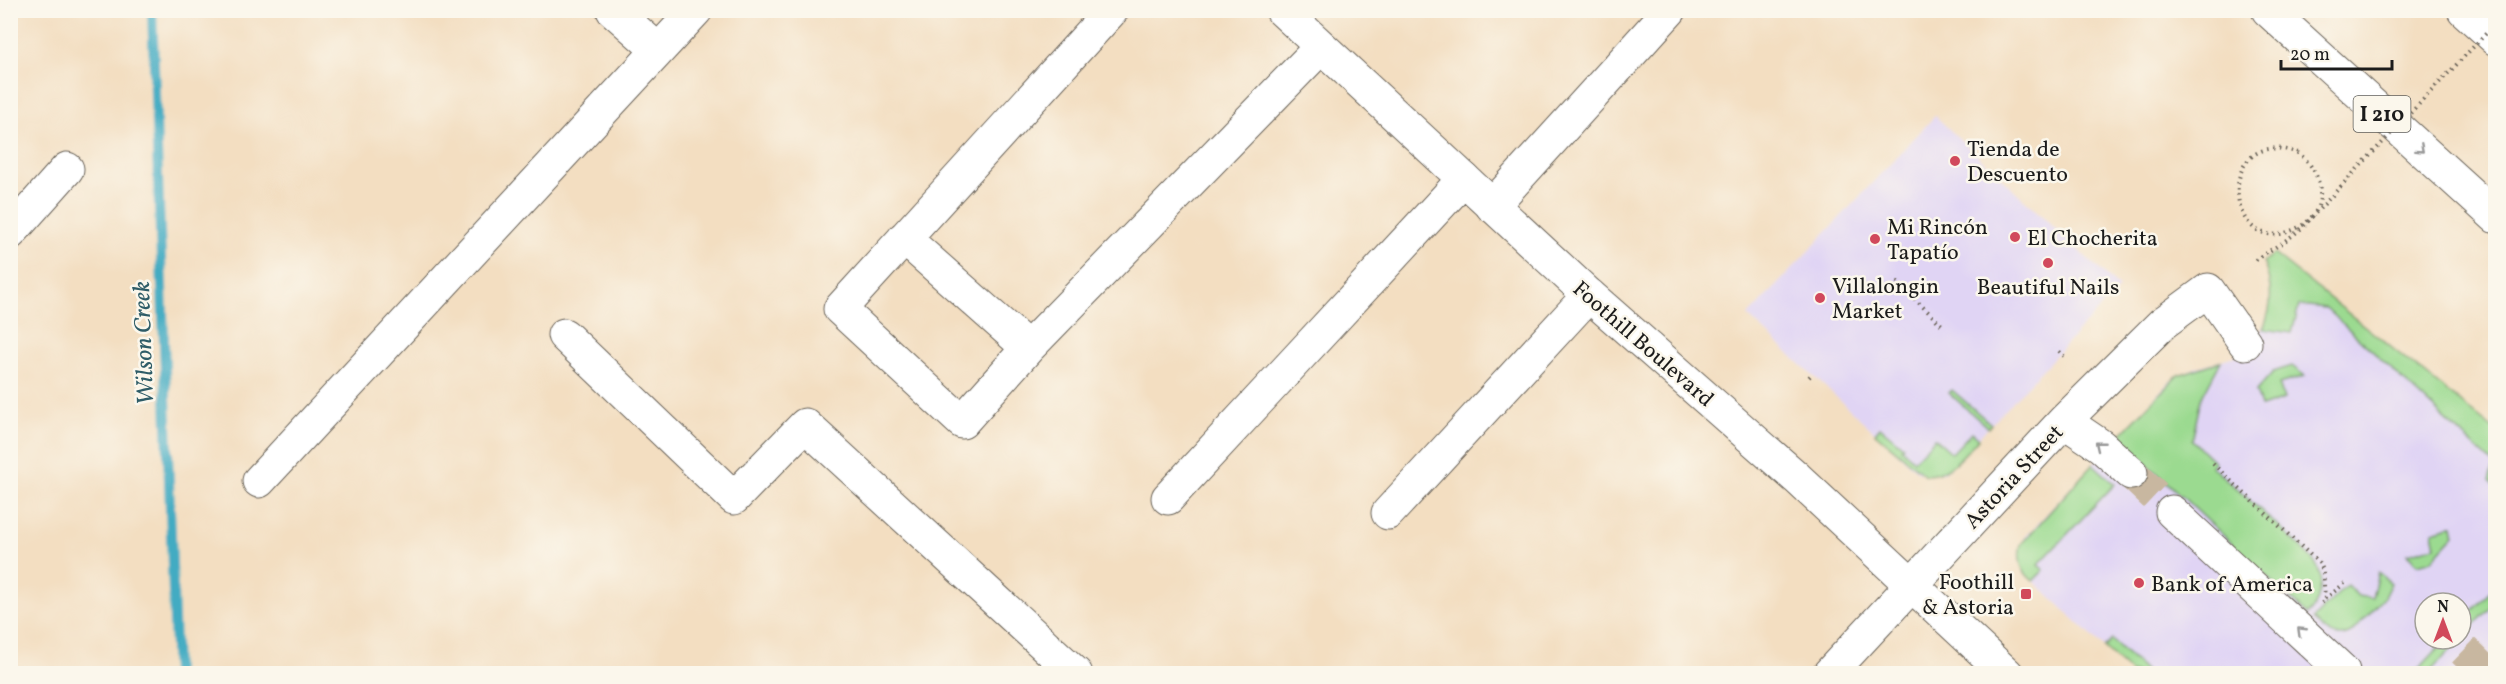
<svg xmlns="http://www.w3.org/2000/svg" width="2506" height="684" font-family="Vollkorn,serif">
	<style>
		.built { fill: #e0d4f4; fill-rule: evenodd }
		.green { fill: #9bda90; stroke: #5c7b56; stroke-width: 1.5 }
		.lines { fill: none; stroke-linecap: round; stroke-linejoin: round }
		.stream { stroke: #43abc2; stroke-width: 10 }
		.minor-tunnel { stroke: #c8b7a0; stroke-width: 33; stroke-dasharray: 33 16; stroke-linecap: butt }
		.minor-casing { stroke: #676056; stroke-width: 35 }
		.major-casing { stroke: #676056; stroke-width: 35 }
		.highway-casing { stroke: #676056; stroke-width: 35 }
		.path { stroke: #676056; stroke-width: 4; stroke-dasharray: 1.5 4.5; stroke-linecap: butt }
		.minor { stroke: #fff; stroke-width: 33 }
		.major { stroke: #fff; stroke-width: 33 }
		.highway { stroke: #fff; stroke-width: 33 }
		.path-bridge { stroke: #676056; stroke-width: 4; stroke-dasharray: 1.5 4.5; stroke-linecap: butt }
		.oneway { stroke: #999 }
		.poi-dot { fill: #d1495b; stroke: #fbf7ec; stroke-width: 2 }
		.labels { text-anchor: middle; stroke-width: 5; stroke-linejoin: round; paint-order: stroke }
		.shield { fill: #fbf7ec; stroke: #5f5e5a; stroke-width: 1.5 }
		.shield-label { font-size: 21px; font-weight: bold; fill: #1c1c1c }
		.poi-label { font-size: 22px; fill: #1c1c1c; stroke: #fbf7ec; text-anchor: start }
		.street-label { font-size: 22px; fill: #1c1c1c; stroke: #fbf7ec }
		.water-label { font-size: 24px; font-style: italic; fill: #2e5c67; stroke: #fbf7ec }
	</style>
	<rect width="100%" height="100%" fill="#fbf7ec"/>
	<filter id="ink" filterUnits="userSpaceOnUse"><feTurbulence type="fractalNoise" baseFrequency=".0167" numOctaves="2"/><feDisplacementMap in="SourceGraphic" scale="12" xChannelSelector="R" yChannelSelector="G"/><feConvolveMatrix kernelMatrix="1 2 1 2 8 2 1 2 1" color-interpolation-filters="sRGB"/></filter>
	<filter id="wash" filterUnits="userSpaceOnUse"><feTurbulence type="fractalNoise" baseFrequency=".008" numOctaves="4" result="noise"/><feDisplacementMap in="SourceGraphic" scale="24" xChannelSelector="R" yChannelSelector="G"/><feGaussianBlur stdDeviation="1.35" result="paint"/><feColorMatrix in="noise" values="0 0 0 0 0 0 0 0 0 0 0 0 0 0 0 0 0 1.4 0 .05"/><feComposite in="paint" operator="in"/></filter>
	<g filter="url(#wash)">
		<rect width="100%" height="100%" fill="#f3dec1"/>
		<path class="built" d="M1935 116 2119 288 1950 468 1943 473 1925 475 1917 471 1748 316Z
			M2274 254 2495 430V673H2131L2023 571 2019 552 2025 537 2168 383 2178 375 2197 367 2235 356 2256 338 2267 319 2271 298 2268 273 2263 262ZM2425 603H2461V639H2425Z"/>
		<path class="green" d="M2274 254 2495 430V487L2489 481 2494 465 2326 308 2299 305 2292 333 2263 329C2273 307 2273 285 2263 262Z
			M2221 361 2201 399 2192 440 2215 462 2211 466C2228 481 2313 555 2318 568 2324 586 2320 601 2308 615L2140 457 2115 440 2178 375Z
			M2292 366 2305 376 2279 384 2284 399 2261 407 2256 391 2273 372Z
			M1952 390 1991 424 1988 428 1949 393Z
			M1880 427 1903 446 1901 448 1914 460 1935 438 1952 453 1972 432 1979 438C1963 455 1950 475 1925 475L1875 433Z
			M2093 464 2115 484 2038 565 2044 570 2033 581C2021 571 2017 560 2021 544Z
			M2453 525 2455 535 2432 560 2418 564 2407 554 2436 546 2433 531Z
			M2378 572 2391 583 2383 599 2351 633C2335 642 2324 630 2313 619L2347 585 2358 596 2372 598Z
			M2495 586V603L2429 673H2415L2447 639H2461V624Z
			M2112 640 2147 673H2131L2104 648Z"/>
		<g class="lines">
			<path class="stream" d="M152 10 176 674"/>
		</g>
	</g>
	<g filter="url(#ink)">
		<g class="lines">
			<path class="minor-tunnel" d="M2131 473 2172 512
				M2464 674 2496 641"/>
			<defs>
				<path id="minor" d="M613 10 658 50
					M1112 10 840 309 962 422 1028 348 1321 47
					M1492 206 1670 10
					M10 233 67 169
					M904 238 1028 348
					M564 335 734 498 805 425 1076 674
					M2064 421 2101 446 2131 473
					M259 481 696 10
					M1168 498 1464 179
					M2172 512 2343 671
					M1388 513 1589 295
					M1829 674 2064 421 2163 323 2208 290 2245 343"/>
				<path id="major" d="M1282 10 1589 295 1797 478 2007 674"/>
				<path id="highway" d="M2268 10 2496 217
					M2464 10 2496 39"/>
			</defs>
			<use href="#minor" class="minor-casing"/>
			<use href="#major" class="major-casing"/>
			<use href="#highway" class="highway-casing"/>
			<path class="path" d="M2255 260C2273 248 2298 235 2311 218 2329 197 2318 167 2298 153
				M1897 282 1944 327
				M2059 351 2064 356
				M1809 377 1812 374
				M2213 464 2320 564 2323 570 2325 599 2322 603
				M2325 599 2345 583"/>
			<use href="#minor" class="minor"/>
			<use href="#major" class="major"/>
			<use href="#highway" class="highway"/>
			<path class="path-bridge" d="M2298 153C2209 120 2224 279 2307 222L2496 23"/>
		</g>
		<defs><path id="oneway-chevron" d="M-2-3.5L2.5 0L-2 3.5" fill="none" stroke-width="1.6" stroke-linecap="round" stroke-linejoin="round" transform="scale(1.5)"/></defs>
		<g class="oneway">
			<use href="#oneway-chevron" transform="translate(2420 149) rotate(42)"/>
			<use href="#oneway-chevron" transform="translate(2099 445) rotate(-141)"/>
			<use href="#oneway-chevron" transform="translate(2301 631) rotate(-136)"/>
		</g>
	</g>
	<g class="poi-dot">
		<circle cx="1955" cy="161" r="6"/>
		<circle cx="2015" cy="237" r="6"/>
		<circle cx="1875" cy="239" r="6"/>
		<circle cx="2048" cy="263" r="6"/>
		<circle cx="1820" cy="298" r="6"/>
		<circle cx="2139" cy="583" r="6"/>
		<rect x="2020" y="588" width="12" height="12" rx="3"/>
	</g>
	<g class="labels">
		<rect class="shield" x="2353.5" y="96" width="57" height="36" rx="4.5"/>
		<g class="shield-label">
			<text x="2382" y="121">I 210</text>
		</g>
		<g class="poi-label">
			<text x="1967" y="156">Tienda de<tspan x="1967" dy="25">Descuento</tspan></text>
			<text x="1887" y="234">Mi Rincón<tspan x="1887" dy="25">Tapatío</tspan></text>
			<text x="2027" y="245">El Chocherita</text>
			<text x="1832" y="293">Villalongin<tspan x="1832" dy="25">Market</tspan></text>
			<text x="2048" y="294" text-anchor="middle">Beautiful Nails</text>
			<text x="2014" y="589" text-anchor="end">Foothill<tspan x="2014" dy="25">&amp; Astoria</tspan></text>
			<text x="2151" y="591">Bank of America</text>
		</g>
		<g class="street-label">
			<text transform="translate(1644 343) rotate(41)" y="8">Foothill Boulevard</text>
			<text transform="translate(2013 476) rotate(-47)" y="8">Astoria Street</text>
		</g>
		<g class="water-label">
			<text transform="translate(143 343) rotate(-92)" y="8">Wilson Creek</text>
		</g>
	</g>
	<rect width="2506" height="684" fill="none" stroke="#fbf7ec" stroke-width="36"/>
	<g transform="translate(2443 621)"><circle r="28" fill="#fbf7ec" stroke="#a29f99" stroke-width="1.5"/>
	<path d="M0-4.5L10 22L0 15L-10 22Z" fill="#d1495b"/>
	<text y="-9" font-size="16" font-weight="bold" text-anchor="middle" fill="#1c1c1c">N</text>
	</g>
	<path d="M2281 60v9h111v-9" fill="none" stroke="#1c1c1c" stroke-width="3"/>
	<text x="2290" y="60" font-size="18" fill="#1c1c1c" stroke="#fbf7ec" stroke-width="4.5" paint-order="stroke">20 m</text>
</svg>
